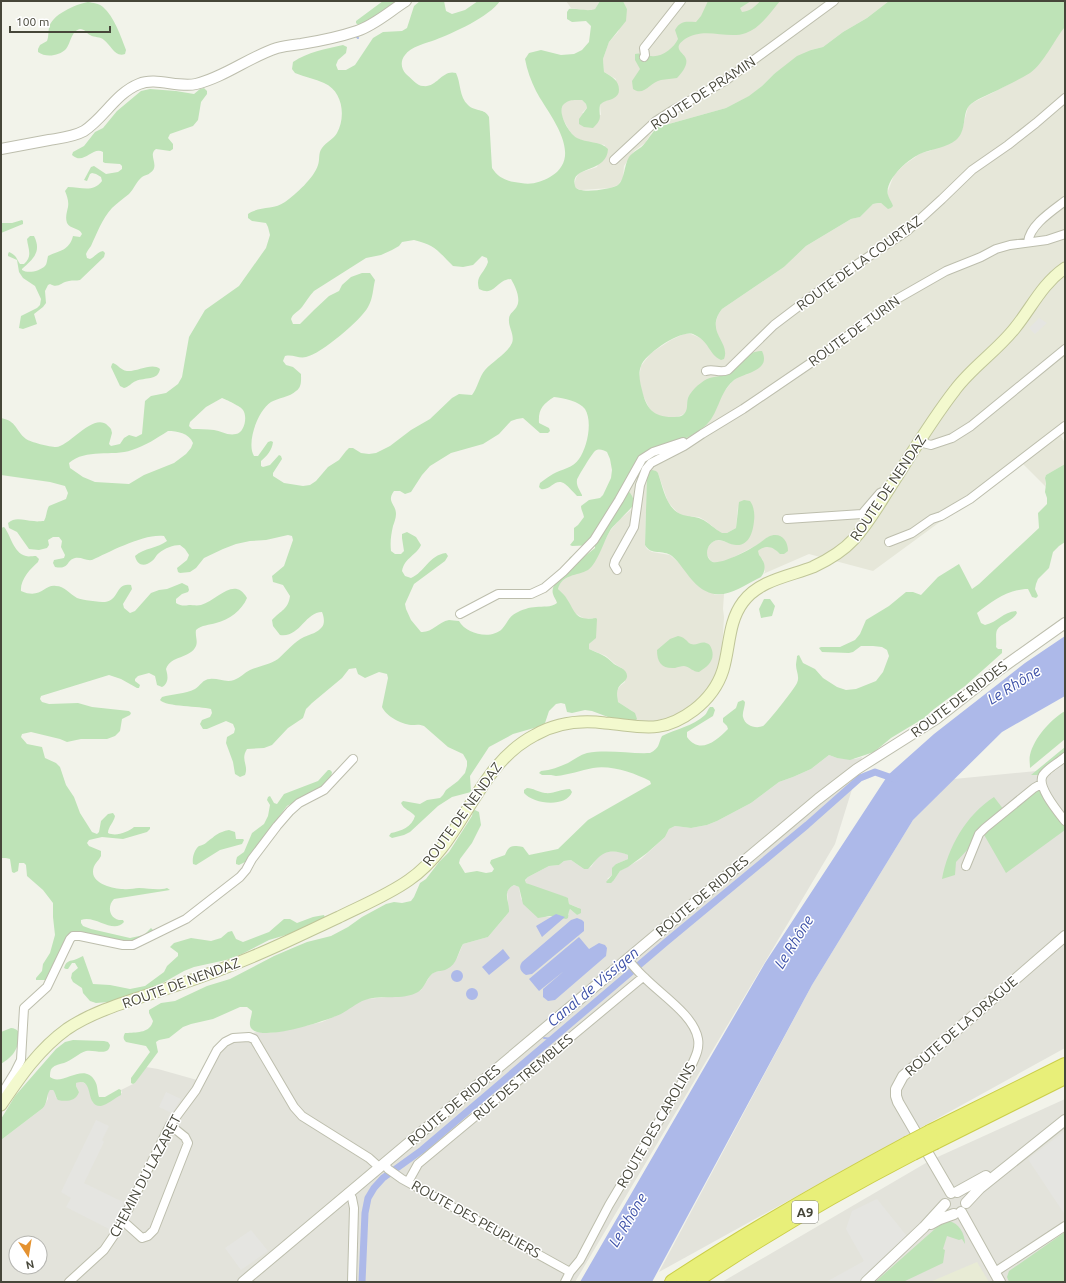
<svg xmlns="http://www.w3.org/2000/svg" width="1066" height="1283" font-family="Ubuntu,sans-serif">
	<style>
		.residential { fill: #e6e7d9 }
		.industrial { fill: #e3e3db; fill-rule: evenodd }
		.education { fill: #e8ebd5 }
		.green { fill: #bee3b7; fill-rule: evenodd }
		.parking { fill: #e5e5e1 }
		.water { fill: #adb9e9 }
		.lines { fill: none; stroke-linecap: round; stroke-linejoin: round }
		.stream { stroke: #adb9e9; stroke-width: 2 }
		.canal { stroke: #adb9e9; stroke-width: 7 }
		.minor-casing { stroke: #bdbead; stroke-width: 10 }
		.tertiary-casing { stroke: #bdbead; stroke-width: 12 }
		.secondary-casing { stroke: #bfc598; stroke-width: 13 }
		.motorway-casing { stroke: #cbce49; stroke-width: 16 }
		.minor { stroke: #fff; stroke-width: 8 }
		.tertiary { stroke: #fff; stroke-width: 10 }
		.secondary { stroke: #f3f9ce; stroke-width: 11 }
		.motorway { stroke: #e8ef79; stroke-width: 14 }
		.motorway-bridge-casing { stroke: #cbce49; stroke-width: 16; stroke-linecap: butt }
		.motorway-bridge { stroke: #e8ef79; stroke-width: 14 }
		.labels { text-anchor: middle; stroke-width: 3; stroke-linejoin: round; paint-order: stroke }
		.shield { fill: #fff; stroke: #7e7e74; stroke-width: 1 }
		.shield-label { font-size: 13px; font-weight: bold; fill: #464639 }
		.street-label { font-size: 14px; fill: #464639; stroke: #fff }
		.water-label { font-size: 15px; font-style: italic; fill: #3c50a8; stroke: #fff }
	</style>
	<rect width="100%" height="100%" fill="#f2f3ea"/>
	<path class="residential" d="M566 1H600L595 9 590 11 571 8Z
		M623 1H889L867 18 843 32 823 47 811 50 774 74 762 86 750 96 726 108 658 127 652 132 645 143 634 151 624 166 623 178 618 185 610 188 581 190 576 188 574 185 576 178 579 173 597 167 605 145 587 142 575 138 569 130 562 117 561 110 563 104 569 100H582L586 104 587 108 582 113 601 115 600 105 602 102 611 99 616 79 604 72 603 59 609 42 618 32 627 9Z
		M1065 27V436L1063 433 1061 436 1065 443V464L1046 475 1045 478 1046 487 1023 464 978 494 873 571 809 554 763 574 765 572 763 560 758 555V551L763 547 769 546 776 550 780 554 768 537 757 545 726 561 716 563 711 561 707 555V549L712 542 717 540 723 541 735 545 744 543 738 506 736 528 727 533 722 534 706 521 699 517 684 516 678 513 668 502 658 473 647 475 645 545 647 549 652 552 670 555 715 595 724 594 723 609 724 617 722 649 716 673 710 685 699 698 681 713 652 722 635 721 632 711 618 702 617 691 620 686 625 682 623 669 615 664 606 656 589 649V644L596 637V630L593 618 585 619 573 612 567 599 558 589 559 583 571 575 587 570 592 565 610 531 619 520 632 509 629 492 624 485 646 459 673 444 696 433 705 426 717 407 722 394 732 382 739 376 748 374 737 367 729 373 721 376 688 397 687 410 684 414 677 417H662L655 414 649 408 642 393 639 378 641 366 651 353 671 340 684 334H691L705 340 711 351H725L718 336 715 325 718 315 722 309 784 267 806 246 851 219 860 217 873 204 878 203H881L888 208 892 204 888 196V191L894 175 904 165 921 153 930 151 961 133 968 107 974 102 1000 89 1030 72Z"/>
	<path class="industrial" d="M829 755 837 758 855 759 862 757 835 844 575 1282H1V1140L43 1108 48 1099 47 1093 50 1090H53L55 1092 56 1098 79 1092 76 1086V1083L80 1081 86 1084 89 1087 90 1094 93 1103 122 1093 121 1090 135 1083 146 1067 158 1069 197 1080 217 1047 256 1032 270 1033 282 1031 322 1022 342 1013 353 1005 366 999 409 995 421 990 430 976 434 972 441 971 457 958 463 944 488 937 509 912 507 892 509 888 514 885 519 887 521 899 547 917 569 915V910L570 909 577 915 579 908 569 904 568 898 537 888 526 883 525 881 528 877 549 866 559 865 564 861 571 860 584 869 591 867 597 858 605 852 611 851 621 852 628 855V859L616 864 612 875 607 879 614 880 620 871 641 859 665 837 669 829 675 826 691 828 707 825 717 821 751 803 779 782 793 777 811 769ZM16 1243H40V1267H16Z
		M1065 763V1048L659 1272 812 985 913 820 954 779 1047 770 1051 774Z
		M1065 1099V1282H722L931 1160Z"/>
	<path class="education" d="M977 1262 989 1282H930Z"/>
	<path class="green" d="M383 1H400L363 24 358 25 356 23V21Z
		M420 1H444L446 11 452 14 465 10 478 1H500C489 17 453 33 435 40 426 43 410 47 405 55 400 61 401 69 406 74 411 78 417 86 423 86 437 88 442 69 456 73 461 83 459 97 468 105 475 112 485 108 489 117L492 168C499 179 509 182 521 183 532 185 541 182 550 177 586 156 548 114 536 91 531 81 527 70 525 59L529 53 541 50 561 55 574 54 582 50 589 42 591 26 586 21 572 22 567 19V12L569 9C578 8 587 12 595 9L600 1H623L627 9 626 21 609 42 603 59 604 72C612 77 619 80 619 90 619 94 617 96 614 98 609 101 604 100 600 105 598 116 604 118 593 128L584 127 579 124V119L587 108 586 104 582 100C575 100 569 99 564 104 556 111 569 134 577 138 586 143 601 141 608 149 607 174 569 165 575 186 577 195 612 189 618 185 625 179 624 165 629 157 633 151 641 149 645 143 650 137 652 132 658 127L726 108 749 96 762 86 774 74 797 56 811 50 823 47 843 32 867 18 889 1H1065V27C1054 40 1044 63 1030 73 1020 79 1008 85 998 90 990 94 974 100 969 106 962 114 967 131 956 140 947 147 933 149 922 153 909 158 884 180 888 195 889 199 892 202 893 206L891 208 888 209 881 203H878L873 204 860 217 851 219 806 246 784 267 722 309C704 332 731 342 724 359L721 360C708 354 710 341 693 334 680 330 645 354 641 366 638 373 640 382 642 390 646 408 653 417 672 417 676 417 680 417 683 415 689 410 686 404 688 398 689 395 693 390 695 388 698 385 703 381 707 379 714 376 724 377 730 372 741 365 748 350 762 351 772 372 742 373 733 381 718 394 719 415 704 427 688 441 662 445 646 459 638 466 631 477 624 485 628 490 635 498 634 504 633 507 615 524 611 529 604 540 598 563 588 570 577 576 562 574 558 589 561 592 565 595 567 599 576 613 575 621 596 618L597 619 596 638 589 644V649C600 654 605 655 614 664 618 667 628 669 627 677 626 682 619 684 618 689 616 693 618 698 618 702L635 713 637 719 635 721 616 720 592 711 585 710 572 713 567 712 565 704 561 703 556 704 549 711 545 723 541 726 513 734 489 747 470 776 471 792 452 797 438 806 410 832 404 835 392 838 389 836 391 833C401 831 412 827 415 816 410 810 404 810 401 803L403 801 420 804 427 800 440 798 443 795 446 790 458 781 465 773 467 766V761L463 754 448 747 424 726C419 724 416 725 411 725 401 724 386 716 382 707L388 678 387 674 379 672 365 678 358 674 356 668 349 669 342 678 312 703 306 709 303 718 288 728 272 745 264 748 247 749C240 760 249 765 245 775L240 777 235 774 233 762 226 743 227 737 234 733 235 729 233 724 226 721 207 729H203L200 724 202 720 210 717 212 713 211 709C200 706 166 707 160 700L162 697C172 694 185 694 195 689 200 686 203 679 210 679 218 678 226 683 234 680 240 678 244 673 250 670 259 666 269 665 278 659 286 652 294 642 304 637 311 634 317 633 322 627 325 623 324 617 322 612 305 612 300 638 280 635L273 626 272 620C281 610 288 610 290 596L283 585 273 582 272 576 284 566 293 540 292 536 288 535 266 540 250 541 236 544 223 549 204 558 196 568 190 572 180 573 178 572 177 568 187 560 189 555 185 549 180 545C173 545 165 548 159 553 156 555 155 559 152 561 145 567 137 566 135 556 144 548 158 548 167 541L164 536C145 533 109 552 92 560 86 561 82 557 75 558 66 560 70 570 55 567L53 563 54 560 64 558 65 555 61 547 62 541 59 537H53L48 540 49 545 47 548 39 550 29 549 17 532 9 528 8 523C16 516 24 521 34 521 37 522 41 521 44 521 47 516 46 511 49 506L66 499 68 493 65 486 50 482 1 475V418C17 421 15 430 26 439 30 442 50 447 56 447 69 446 90 417 104 423 107 424 109 427 111 429L112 433 109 444 111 446 120 444 124 438 129 435 136 437 142 434 145 401 151 396 166 393 178 384 182 377 189 337 205 310 239 286 266 248 270 235 268 227 266 223 252 221 248 218V214C259 206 274 210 285 202 296 194 314 178 318 165 320 160 318 153 322 148 326 142 334 139 337 133 346 117 343 91 324 83 315 79 305 77 295 73L292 69 293 62C308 52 325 49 343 45L347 47 346 53 338 60 336 65 338 70H346L355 65 373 38 383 32 402 31 407 28 414 6ZM414 240C435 245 438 251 453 266L463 267 473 265 482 256 487 258 488 262C484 274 475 276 479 289 496 297 495 280 511 279 515 286 521 298 517 306 515 311 509 313 509 319 508 327 515 335 512 343 507 354 493 361 485 370 479 377 478 387 472 395L459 394 452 398 430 419 411 430 390 446 376 453 369 454 361 453 353 448H349L346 451 339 460 328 467 316 481 310 485 303 486 284 483 273 476V473L282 459 281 456 279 455 270 465 263 467 261 466V461C267 456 272 450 273 442L271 441 268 442 258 456H254C246 443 258 410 271 402 278 398 290 397 296 391 302 387 301 380 301 374L293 367 286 365 283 361 285 356C293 354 299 359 306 357 321 354 361 320 368 307 373 299 373 288 375 280L370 273H362L351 277 342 285 339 291 329 296 314 310 300 324H293L291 319C293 313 298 312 302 307 306 302 309 296 314 291L366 258 381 255 392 250 399 246 402 242ZM554 397C564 398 579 401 585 409 593 422 587 448 579 459 573 468 562 469 553 474 548 477 544 480 540 483L539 487 541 489C551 491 555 477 565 484 569 487 573 492 577 496H582V495C580 490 576 486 577 480 577 478 593 452 595 451 599 448 603 450 607 452L610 459 612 470 611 478 603 495 600 498 589 500 581 506C581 510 583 512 584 517L578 525 574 528V540L570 545 572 546 595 545V548L585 556C572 554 566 555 568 570 562 576 550 585 553 594 554 598 556 599 557 603 551 608 543 606 536 607 530 607 521 610 516 613 509 616 507 624 502 629 491 640 466 634 459 621 455 621 452 620 449 620 438 622 432 633 421 632L411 620 406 609 405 604 414 584 445 561 448 556 446 553C429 555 425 572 411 578L405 576 402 571C405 557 416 556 421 545L416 537 407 532 402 534V538L404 551 401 554H395L391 551C390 542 391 535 393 526 394 523 396 518 396 514 396 504 386 502 394 491H400L405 494 411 492 422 475 430 466 451 453 483 444 499 434 511 421 517 419 523 418 540 433H548L550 431 549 428 539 423C538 409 543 404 554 397ZM222 398C225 399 242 407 243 410 248 417 244 433 236 434 228 436 221 431 214 430 206 429 199 429 192 429L189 426 190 422 206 407ZM168 431C177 431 189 433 193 443L191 448 186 454 174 463 144 475 129 484 95 482 83 477 70 468 69 463C86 448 112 457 132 450 145 446 157 438 168 431Z
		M708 1H751L740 8 742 12C750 11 755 7 760 1H780C771 12 760 28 746 33 727 40 705 26 685 39 671 49 684 52 686 59 688 65 682 73 677 78 672 79 666 79 661 80 650 82 644 97 633 89L632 81 640 69 635 60V54C641 52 645 56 651 56 661 58 674 48 678 39L675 30C681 20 686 22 696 22L701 16Z
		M88 2C93 3 99 3 103 7 114 16 121 37 126 50L125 54C115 58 111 45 104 40 100 36 95 38 90 35 86 33 85 29 80 29 71 31 71 43 66 49 59 56 46 58 38 52V49L40 45 47 41C49 36 48 32 49 28 51 15 76 4 88 2Z
		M204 88 207 91V94L201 102 198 120 193 126 170 134 168 138 173 144V149L170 151 156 149C147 155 161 166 150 173 148 175 145 175 142 177 136 182 134 189 129 194 123 199 117 203 112 208 102 219 97 233 91 246 89 249 87 251 86 254L87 258 90 259C95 257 97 252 103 251L105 253 104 257 80 280C76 281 73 280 69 281 61 282 58 289 50 284L48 285 45 291 46 303 43 307 34 314 37 324 23 329 19 328 21 316 37 308 40 305 41 299 35 286 23 278 19 272 17 260 8 256V254L9 252C17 256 16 258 20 264H24C33 256 28 249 27 239L30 236H34C42 252 33 259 22 269V270C28 274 40 271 45 266 47 264 47 260 48 256 60 250 69 251 73 236L80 237 82 234C80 228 70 229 67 223 65 217 67 212 68 207 69 201 67 196 65 191L68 187C81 187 93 193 102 181L101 177 96 174 92 173 90 174 87 181 84 180 91 167 94 166 106 174 118 172 122 169V166L120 164 105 163 103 162V152C92 146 84 166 72 155L73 152 84 146 95 132 103 128 117 111 141 91 150 89 176 91 194 94 200 89Z
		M22 220 23 221V224L1 233V223H12Z
		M113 363C119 365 120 370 127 371 137 372 152 362 160 369 158 381 145 377 136 381 131 383 129 387 124 388L120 386 111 367 112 364Z
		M1065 464V542L1059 546 1053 552 1049 568 1038 579 1036 584 1035 589 1038 596 1036 598 1032 597 1028 589C1009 589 992 601 977 613L981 623 985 625C998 622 1003 612 1016 611L1017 613C1013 621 1001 623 997 630 995 635 997 642 996 647L998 649H1002V653L965 686 934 709 924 718 891 738 874 752 850 760 837 758 829 755 811 769 793 777 779 782 751 803 717 821 707 825 691 828 675 826 669 829 665 837 647 853 628 867 620 871 614 880 611 883H607L606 882 612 875V868L616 864 628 859V855C616 850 605 849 596 860 593 863 591 866 588 869H584L571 860 564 861 559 865 549 866 528 877 525 880 526 883 566 897 568 898 569 904 581 909V913L577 915 570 909 569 911 568 918 566 919 550 916 538 918 523 904 519 887 514 885C501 892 510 901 509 912L488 937 463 944C458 952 457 965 447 969 442 972 435 970 431 975 426 980 424 989 418 992 402 1001 382 994 365 1000 356 1003 349 1010 341 1014 328 1020 261 1043 251 1028 248 1023 252 1016 252 1011L247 1007H240L213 1019 191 1024 183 1027 169 1038 159 1040 156 1042 158 1052 135 1083 133 1084 131 1083V1078L150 1052 146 1046 126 1042C123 1039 123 1037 125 1033H128C138 1032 150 1033 153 1021L149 1013V1010L161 1003 175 1001 207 986 230 979 274 956 295 947 307 942 331 936 348 927 362 917 386 904 394 902 402 903 411 901 414 897 420 883 426 879 439 862 449 852 472 816 473 811 475 810 479 812 481 825 472 843 460 859 459 863 465 873 477 871 486 873 492 872 494 869 490 863 491 860 505 855C509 845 512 845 523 847L529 855 558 849 588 820 651 784 650 781C634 773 612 765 593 768 581 770 569 775 556 776L551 775H542L539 773 541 771C551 770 559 767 568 763 575 759 580 755 587 753 608 749 630 754 650 753 660 748 658 744 662 736 676 729 693 726 705 715 707 713 708 709 710 707H713L715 710 713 716 687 732V737C700 755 716 741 728 729L727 726 723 722V718L736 708 738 702 743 700 745 702C745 707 742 713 743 717 745 726 756 729 763 726 766 725 795 688 797 683 800 677 796 671 796 665 796 662 797 659 797 656L799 655 803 663 815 669 823 678 837 687 846 690 856 689 876 681 883 672 889 656 887 650 882 647 873 646H861L853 652 849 653 822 652 819 648 821 647H840L855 640 860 634 866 620 889 606 906 592H913L921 595 938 577 959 564 972 589 979 584 1039 528 1038 513 1047 504V498L1045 492 1046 484 1045 478 1046 475Z
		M652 470 656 471 658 473C663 487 666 510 683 515 689 517 695 516 701 519 709 522 714 529 722 533H727L736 528 739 502 744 500 750 501C754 506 755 515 754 521 753 532 749 546 736 545 730 545 724 540 718 540 708 541 703 555 711 561 718 567 751 549 758 544 762 542 765 538 768 537 780 531 788 540 788 551L784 554H780C773 547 767 544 758 551L759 555C765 562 767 569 761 577 735 590 716 607 692 580 685 572 680 563 672 556 663 549 651 556 645 545L647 475 648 472Z
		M4 527C11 535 13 553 26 556 28 557 33 556 36 556L39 559 38 562C30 569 20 580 21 591 41 600 44 584 56 586 64 586 70 594 77 598 82 600 99 602 105 602 120 600 115 582 131 585L132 589 123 604 124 608 130 613 135 611 151 593 159 590 167 589 182 583 188 586 189 590 188 592 182 594 176 599V603C181 606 184 606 189 605 192 605 197 606 201 605 218 600 234 576 247 598 242 610 229 620 216 623 209 625 202 625 196 630 195 636 198 641 196 646 190 659 171 655 166 669 168 676 169 683 162 687L157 685 155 676 149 673 138 676 135 679V681L140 685 139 688H137L121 679 109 675 41 696 40 699 42 702 49 704 78 703 92 707 129 711 131 713 130 715 122 719 120 731 115 736 107 739H81L67 742 60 739 31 732 22 734 21 737 27 744 42 747 45 758 56 763 60 767 66 785 74 797 80 813 92 832 97 834 99 832 101 821 108 814 113 813 115 816C114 822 108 827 108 833 116 837 128 832 134 827H150V829L147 832 123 839 102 837 89 840 87 843 89 846 101 851V856C98 862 93 864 93 872 93 884 114 889 123 889 129 890 134 888 139 888 149 888 157 891 167 888L170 890 114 899C106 907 110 921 123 920L124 922C113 935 95 914 81 920V923L83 926 91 929 130 938 144 935 151 928 153 930 152 934 127 943 76 933 46 980H36V978L42 971 43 964 50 953 55 935 53 917V903L43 890 27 876 26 865 24 863H19L18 871 14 873 12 872 10 859 6 858H1V528Z
		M764 599H770L775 606 772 616 761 618 759 609Z
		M678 636C687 638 686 642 691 644 696 646 701 641 706 643 710 644 711 647 712 650 715 661 707 667 699 672 693 672 690 667 684 666 681 666 678 667 675 668 662 669 657 663 657 650L670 639Z
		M1065 711V739L1030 768C1030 764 1029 759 1030 755 1034 738 1050 720 1065 711Z
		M1065 747V753L1038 775H1031Z
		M328 770H330L332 772 331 777 321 788 287 806 245 862 239 865 236 864V861L237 857 244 852 252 833 264 824 268 816 270 805 267 800 268 797 270 796 274 803 277 804 284 794 318 781Z
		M1038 787 1065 827V830L1006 873 983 833 956 862 955 875 942 879C948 847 966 815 994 797L1004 810Z
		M527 788C533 788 538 792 545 793 554 794 561 789 570 789L572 792C566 808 533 804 524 793V790Z
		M229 830 235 832 236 839H243L244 840 242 844 220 850 196 865 193 864C192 858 194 850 199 846 202 845 204 845 207 842 215 836 218 832 229 830Z
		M324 915 325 918 296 932 269 940 242 954 226 960 194 967 184 971 152 989 109 1002 96 1003 90 1001 83 993 82 988 73 982 71 978 72 973 78 968 75 963H72L68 969H66L64 968C66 962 68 961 74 960 78 959 80 957 83 956L93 984 110 985 130 989 145 986 164 972 167 966 178 956V953L170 947 174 943 191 938 211 941 221 938 228 932 232 931 236 939 243 942 269 932 284 919H290L297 923 313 917Z
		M11 1028C25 1029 19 1046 13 1054 10 1058 5 1061 1 1064V1032Z
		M73 1040 104 1041 108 1042 110 1045C109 1057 94 1049 86 1051 79 1053 72 1060 64 1063 60 1064 55 1065 52 1068 50 1070 50 1074 50 1077 62 1087 84 1061 95 1081 98 1086 97 1091 99 1097H105L119 1089 121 1090V1095C115 1098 107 1105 101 1106 84 1107 95 1076 76 1083V1086L79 1092C76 1101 67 1102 58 1100 55 1097 56 1093 53 1090H50C46 1095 48 1102 43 1108L1 1140V1119L15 1096 56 1049 65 1042Z
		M949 1221C959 1223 965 1234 965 1244L962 1239 959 1240 947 1236 943 1249 945 1250 943 1263 903 1282H875L936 1228 945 1222Z
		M1065 1232V1282H1009L1007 1277 1009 1271Z"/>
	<path class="parking" d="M1039 318 1047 323 1035 334 1029 328Z
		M166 1092 181 1099 172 1113 159 1107Z
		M96 1120 109 1126 102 1140 104 1142 84 1183 127 1204 113 1231 66 1207 71 1198 61 1192Z
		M1065 1131V1215L1028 1159Z
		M877 1199 910 1240 867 1282H826L864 1261 846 1229 852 1211Z
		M251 1230 268 1251 241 1270 225 1248Z"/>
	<path class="water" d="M1065 636V696L1002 732 913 820 812 985 652 1282H580L765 963 888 775 934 734 1025 663Z
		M556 914 565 917 542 937 536 926Z
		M577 918 582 920 584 922V931L532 974 526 975C521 972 518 968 522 962L571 920Z
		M579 937 589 949 599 943 605 945 607 948 606 956 555 1000 548 1001 543 997V989L564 971 539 991 529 979Z
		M503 949 510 958 489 975 482 967Z
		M451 976a6 6 0 1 1 12 0a6 6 0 1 1-12 0Z
		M466 994a6 6 0 1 1 12 0a6 6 0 1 1-12 0Z"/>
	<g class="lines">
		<path class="stream" d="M357 37 358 38
			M544 1038 553 1039"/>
		<path class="canal" d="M362 1282 365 1213 368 1198 374 1188 383 1178 422 1150 666 942 807 825 860 778 875 772 895 779"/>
		<defs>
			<path id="minor" d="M644 57 645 55 644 48 681 1
				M614 160 656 121 673 110 725 81 834 1
				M1028 242C1030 225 1052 211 1065 201
				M706 371C714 368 719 374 728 370L774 325 832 281 907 231 942 199 972 170 1008 145 1036 123 1065 98
				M919 442 931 445 952 438 971 426 1065 349
				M787 519 862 514 880 493 882 492 886 494
				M889 542 912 533 932 519 941 516 970 499 1065 426
				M617 570 614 565 615 561 634 527 640 485 646 469 651 463 684 446 702 434 743 409 818 358 897 299 946 271 981 257 996 249 1010 245 1047 240 1065 234
				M460 614 498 594H531L544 588 563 572 594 540 619 500 642 459 653 452 683 442
				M1065 757C1058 763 1048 768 1043 775 1036 786 1058 812 1065 821
				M966 866 979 834 985 828 1034 788 1041 784
				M1 1095 15 1072 21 1060 24 1008 47 987 70 939 73 936H80L123 945H133L186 919 240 877 246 870 252 859 277 826 290 811 299 803 324 790 353 759
				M384 1163 388 1169 402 1179 570 1272
				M408 1182 418 1164 643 977
				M348 1193 352 1198 354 1208 352 1282
				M123 1221 142 1238 148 1236 154 1230 188 1143 185 1137 170 1125
				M995 1272 1065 1226
				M69 1282 104 1250 119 1228 170 1125 196 1090 217 1050 225 1042 233 1038 249 1037 254 1039 294 1107 302 1116 369 1158 379 1167
				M565 1282 570 1272 580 1260 609 1205 690 1069C694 1059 700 1050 698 1039 694 1015 660 994 644 977 638 972 633 965 627 959"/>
			<path id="tertiary" d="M1 149C17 146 33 143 49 140 61 138 73 137 84 131 104 118 116 93 139 84 156 77 178 88 196 84 225 77 249 57 277 48 284 46 293 45 301 44 320 41 339 37 357 31 375 25 390 11 406 1
				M957 1192 986 1176
				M951 1193 898 1102 896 1096V1089L903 1076 958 1029 1065 936
				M966 1203 980 1188 1065 1120
				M961 1212 1000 1282
				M931 1224 940 1219 954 1214
				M243 1282 818 799 857 769 936 719 992 675 1065 623
				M866 1282 924 1227 945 1204"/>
			<path id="secondary" d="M1 1105C20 1077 39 1049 67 1029 98 1008 138 999 174 986 201 977 228 967 254 956 283 944 311 930 339 917 363 905 388 895 409 880 464 842 475 766 535 735 556 723 581 720 605 723 641 726 661 735 694 710 707 700 718 686 723 670 730 647 728 622 743 602 759 580 790 576 813 567 828 560 843 551 854 539 867 525 877 508 887 492 909 458 930 422 955 390 972 367 997 351 1015 328 1032 307 1042 284 1065 268"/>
			<path id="motorway" d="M930 1132 1065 1065
				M935 1142 1065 1077
				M672 1282C748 1232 827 1187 907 1144
				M694 1282C765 1234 838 1192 913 1153"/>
		</defs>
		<use href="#minor" class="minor-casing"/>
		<use href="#tertiary" class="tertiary-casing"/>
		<use href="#secondary" class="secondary-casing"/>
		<use href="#motorway" class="motorway-casing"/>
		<use href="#minor" class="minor"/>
		<use href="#tertiary" class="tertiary"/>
		<use href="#secondary" class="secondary"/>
		<use href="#motorway" class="motorway"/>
		<defs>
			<path id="motorway-bridge" d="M907 1144 930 1132
				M913 1153 935 1142"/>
		</defs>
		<use href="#motorway-bridge" class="motorway-bridge-casing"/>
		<use href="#motorway-bridge" class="motorway-bridge"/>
	</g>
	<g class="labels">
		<rect class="shield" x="792" y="1201" width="26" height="22" rx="3"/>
		<g class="shield-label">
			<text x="805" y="1217">A9</text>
		</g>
		<g class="street-label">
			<text transform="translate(703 93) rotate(-33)" y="5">ROUTE DE PRAMIN</text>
			<text transform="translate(859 263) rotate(-36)" y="5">ROUTE DE LA COURTAZ</text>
			<text transform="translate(854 331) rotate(-36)" y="5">ROUTE DE TURIN</text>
			<text transform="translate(888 488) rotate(-56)" y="5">ROUTE DE NENDAZ</text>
			<text transform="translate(959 699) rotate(-37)" y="5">ROUTE DE RIDDES</text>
			<text transform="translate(462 814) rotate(-54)" y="5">ROUTE DE NENDAZ</text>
			<text transform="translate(702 896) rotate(-40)" y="5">ROUTE DE RIDDES</text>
			<text transform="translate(181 983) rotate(-20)" y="5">ROUTE DE NENDAZ</text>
			<text transform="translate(961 1026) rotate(-41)" y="5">ROUTE DE LA DRAGUE</text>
			<text transform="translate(523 1077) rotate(-40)" y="5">RUE DES TREMBLES</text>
			<text transform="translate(454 1105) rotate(-40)" y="5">ROUTE DE RIDDES</text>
			<text transform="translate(656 1125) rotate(-60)" y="5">ROUTE DES CAROLINS</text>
			<text transform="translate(145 1176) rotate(-62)" y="5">CHEMIN DU LAZARET</text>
			<text transform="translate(476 1219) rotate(29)" y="5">ROUTE DES PEUPLIERS</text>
		</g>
		<g class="water-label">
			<text transform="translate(1014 685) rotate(-32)" y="5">Le Rhône</text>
			<text transform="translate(794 942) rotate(-58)" y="5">Le Rhône</text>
			<text transform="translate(593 987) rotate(-40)" y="5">Canal de Vissigen</text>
			<text transform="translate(628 1220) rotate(-59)" y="5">Le Rhône</text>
		</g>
	</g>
	<rect width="1066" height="1283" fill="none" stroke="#464639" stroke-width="4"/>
	<g transform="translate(28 1255) rotate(168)"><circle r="19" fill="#ffffff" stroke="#b5b5b0"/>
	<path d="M0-3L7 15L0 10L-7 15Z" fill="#e49230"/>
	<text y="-6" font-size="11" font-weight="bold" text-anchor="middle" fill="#464639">N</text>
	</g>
	<path d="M10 26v6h100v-6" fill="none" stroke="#464639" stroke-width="2"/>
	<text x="16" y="26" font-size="12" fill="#464639" stroke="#ffffff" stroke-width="3" paint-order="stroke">100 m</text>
</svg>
